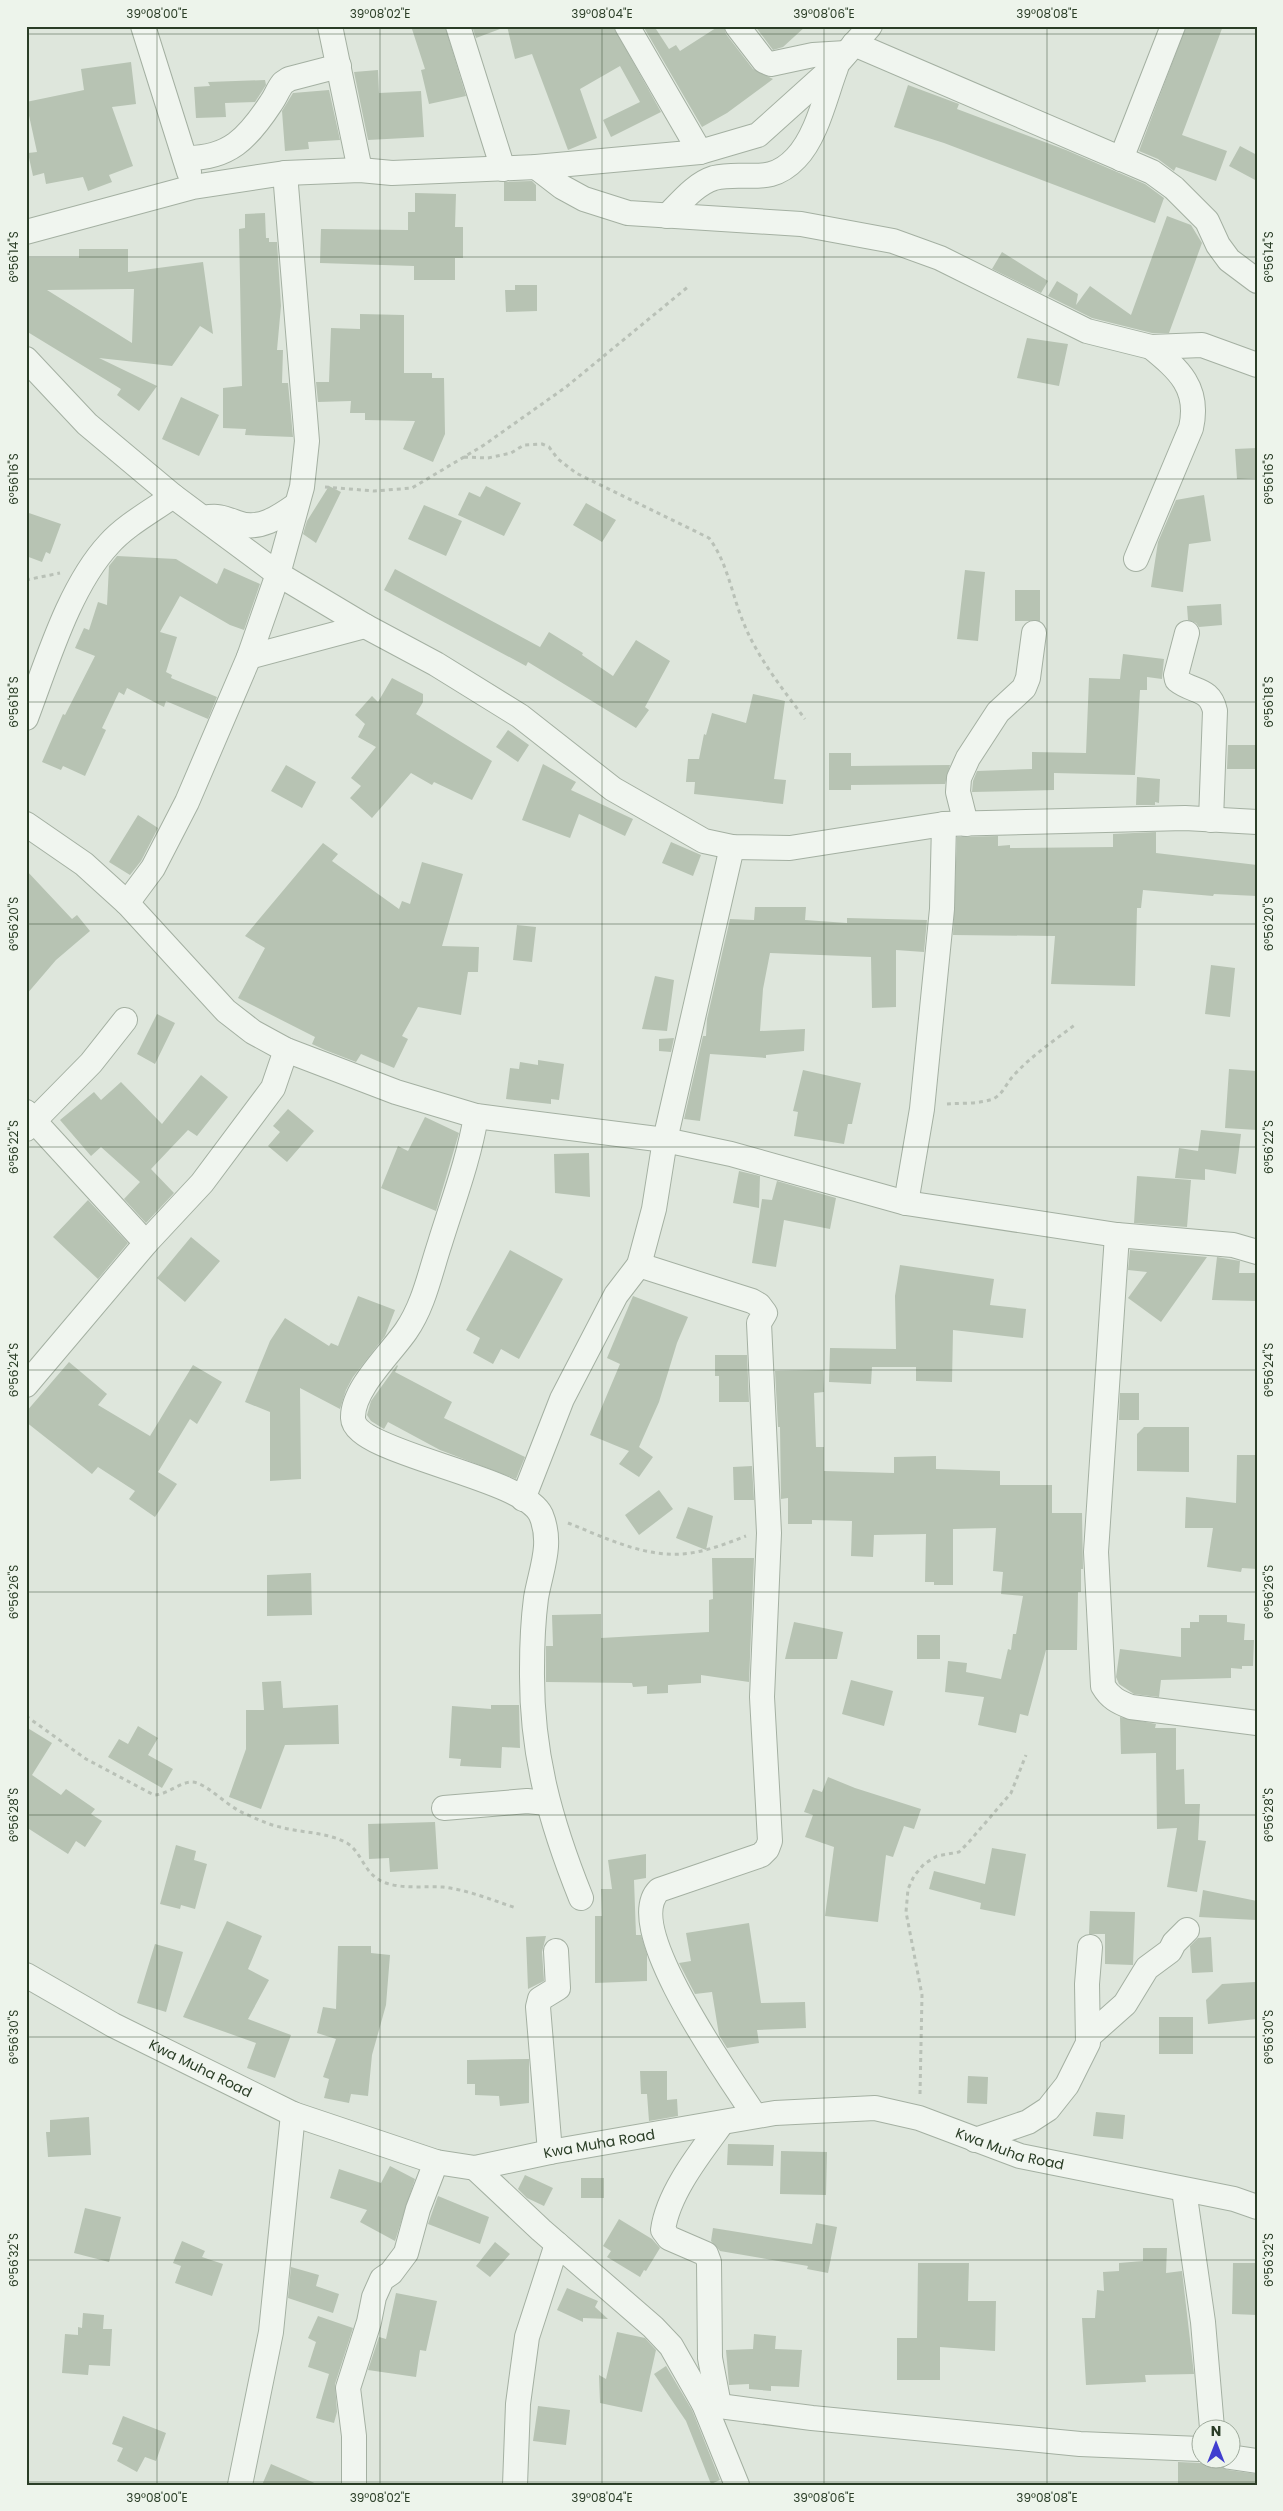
<svg xmlns="http://www.w3.org/2000/svg" width="1283" height="2511" font-family="Poppins,sans-serif">
	<style>
		.building { fill: #b7c3b3; fill-rule: evenodd }
		.lines { fill: none; stroke-linecap: round; stroke-linejoin: round }
		.minor-casing { stroke: #a4b0a2; stroke-width: 26 }
		.path { stroke: #b9c1b7; stroke-width: 3; stroke-dasharray: 4 4; stroke-linecap: butt }
		.minor { stroke: #f0f5ef; stroke-width: 24 }
		.ticks { fill: none; stroke: #2a3d26; stroke-width: 1; stroke-opacity: 0.45 }
		.labels { text-anchor: middle; stroke-width: 4; stroke-linejoin: round; paint-order: stroke }
		.street-label { font-size: 14px; fill: #2a3d26; stroke: #edf4eb }
		.neatline { fill: none; stroke: #2a3d26; stroke-width: 2 }
		.ticks-label { font-size: 12px; text-anchor: middle; fill: #2a3d26 }
	</style>
	<rect width="100%" height="100%" fill="#dee6dc"/>
	<path class="building" d="M411 26H445L466 96 429 104 421 70 425 69Z
		M472 26H500V29L476 38Z
		M507 26H613L661 112 611 137 603 120 640 102 620 66 580 89 597 138 568 150 532 54 515 59Z
		M643 26H654L669 49 676 45 680 51 719 26H724L726 34 753 69 773 79 727 113 702 127Z
		M755 26H806L783 47 773 50Z
		M1186 26H1223L1182 135 1227 151 1216 181 1176 167 1174 171 1158 159 1139 151Z
		M131 62 136 104 112 107 133 166 109 175 112 182 88 191 83 177 46 184 44 173 33 176 28 153 37 152 26 102 84 90 81 69Z
		M378 70 379 93 421 91 424 137 368 140 354 72Z
		M265 80 266 85 255 102 225 103 226 117 196 118 194 87 210 86 208 82Z
		M908 85 959 104 957 109 1066 150 1145 184 1164 198 1155 223 944 143 894 127Z
		M329 90 340 140 308 142 309 149 285 151 282 111 293 93Z
		M1240 146 1257 155V181L1229 166Z
		M532 181 536 185V201H504V182Z
		M415 193 456 194 455 227H463V258H455V280H414V266L320 263 321 229 408 230V212H415Z
		M265 213 266 238H269V242H277L281 306 277 350H283L282 383H288L293 437 245 435 246 429 223 428V388L242 386 239 229 245 228V214Z
		M1167 216 1191 225 1202 243 1169 333H1152L1092 318 1048 296 1057 281 1078 294 1076 305 1090 286 1131 315Z
		M79 249H128V272L203 262 213 334 200 326 172 366 99 358 157 386 139 411 117 395 121 389 26 331V258H79ZM128 289H134L132 343 47 290Z
		M1002 252 1048 281 1041 293 992 269Z
		M515 285H537V311L506 312 505 290H515Z
		M360 314 404 315V373H432V378H444L445 434 433 462 403 449 415 421 365 420V413H350L351 401 318 402 316 382H329L331 328 360 329Z
		M1027 338 1068 344 1059 386 1017 378Z
		M181 397 219 415 199 456 162 439Z
		M1257 448V478L1237 479 1235 449Z
		M329 486 341 492 316 543 303 534 307 521Z
		M486 486 521 503 504 536 458 515 469 492 480 497Z
		M1204 495 1211 541 1189 544 1183 592 1151 587 1158 542 1176 500Z
		M586 503 616 520 602 542 573 525Z
		M424 505 462 521 446 556 408 539Z
		M26 512 61 524 50 554 46 552 42 562 26 556Z
		M117 556 176 559 217 584 224 568 260 584 244 630 230 625 180 596 160 632 177 637 166 672 172 675 171 678 217 697 208 719 166 701 164 707 127 688 124 695 119 692 102 728 106 730 85 776 63 766 61 770 42 762 63 714 65 715 95 656 75 648 84 628 89 630 98 602 107 605 109 566Z
		M395 569 540 647 549 632 583 653 582 655 613 676 636 640 670 661 645 707 649 710 636 728 528 662 526 666 384 590Z
		M965 570 985 572 978 641 957 639Z
		M1015 590H1040V621H1015Z
		M1221 604 1222 625 1199 627 1196 623 1188 620 1187 606Z
		M1123 654 1164 659 1162 679 1147 677V690H1140L1135 775 1054 773V790L972 792 973 781 977 771 1032 769V752L1086 753 1089 678 1120 679Z
		M392 678 423 694V702L416 714 492 761 472 800 434 782 432 785 411 773 372 818 350 798 361 786 351 778 376 747 358 737 365 724 355 715 372 696 378 702Z
		M753 694 785 701 774 779 786 780 783 804 694 794 695 782H686L688 759H699L704 734 706 735 712 713 746 723Z
		M508 730 529 745 518 762 496 747Z
		M1228 745H1257V769H1227Z
		M829 753H851V766L950 765 945 784 851 785V790H829Z
		M543 764 576 782 571 790 633 819 625 836 579 814 570 838 522 820Z
		M286 765 316 782 302 808 271 791Z
		M1137 777 1160 779 1159 803 1155 802V805H1136Z
		M138 815 158 828 141 861 130 875 109 862Z
		M1156 832V853L1257 865V896L1214 894 1213 896 1143 890 1141 908H1137L1135 986 1051 984 1055 936 953 935 957 837 998 836V846L1010 845V848L1113 847V834Z
		M671 842 701 855 693 876 662 863Z
		M323 843 338 854 332 861 399 909 402 901 410 904 422 862 463 874 442 946 479 947 478 972H468L461 1015 418 1007 402 1036 408 1039 394 1068 361 1054 356 1062 325 1050 312 1044 315 1037 238 998 265 948 245 936Z
		M26 870 72 919 77 915 90 931 56 960 26 995Z
		M755 907H806L805 920 847 923V918L927 920 924 952 896 950V1007L872 1008 871 957 770 953 763 989 760 1031 805 1029 804 1051 766 1055V1058L710 1054 700 1121 684 1119 703 1036H706L707 1019 730 919 754 920Z
		M517 925 536 927 532 962 513 960Z
		M1211 965 1235 968 1230 1017 1205 1014Z
		M655 976 674 980 667 1031 642 1029Z
		M157 1014 175 1023 155 1064 137 1054Z
		M674 1038 671 1052 659 1051V1039Z
		M538 1060 564 1064 559 1100 551 1099V1104L506 1099 510 1068 519 1069 520 1062 538 1065Z
		M1229 1069 1257 1071V1130L1225 1128Z
		M803 1070 861 1083 852 1124H848L844 1144 794 1136 798 1112 793 1111Z
		M201 1075 228 1097 197 1136 188 1130 151 1169 174 1193 146 1223 124 1199 140 1182 101 1147 91 1156 60 1120 94 1092 101 1100 121 1082 162 1124Z
		M288 1109 314 1131 287 1162 268 1146 280 1132 273 1126Z
		M425 1117 459 1133 436 1211 381 1188 398 1146 408 1151Z
		M1201 1130 1241 1134 1236 1174 1205 1169V1180L1175 1178 1179 1148 1198 1151Z
		M589 1153 590 1197 555 1193 554 1154Z
		M739 1171 760 1176 759 1208 733 1203Z
		M1137 1176 1191 1180 1187 1227 1134 1223Z
		M777 1181 836 1198 830 1229 784 1220 776 1267 752 1263 762 1199 772 1200Z
		M88 1200 128 1243 98 1279 53 1237Z
		M191 1237 220 1261 185 1302 157 1278Z
		M510 1250 563 1279 519 1359 501 1349 493 1364 473 1353 480 1338 466 1330Z
		M1130 1250 1207 1257 1161 1322 1128 1298 1147 1272 1128 1270Z
		M1217 1257 1240 1261 1239 1273H1257V1301L1212 1300Z
		M900 1265 994 1279 990 1305 1026 1309 1023 1338 953 1330 952 1382 916 1381V1367H872L871 1384 829 1382 830 1348 896 1349 895 1296Z
		M358 1296 395 1310 385 1336 353 1377 346 1390 340 1409 300 1388 301 1479 270 1481V1412L245 1402 270 1341 285 1318 329 1346 331 1343 338 1346Z
		M633 1296 688 1317 677 1343 659 1402 639 1447 653 1457 639 1477 619 1464 629 1451 590 1435 620 1364 607 1358Z
		M715 1355H747L749 1402H719V1376H715Z
		M69 1362 107 1394 98 1405 150 1436 193 1365 222 1382 197 1424 190 1419 158 1472 177 1484 155 1517 129 1499 135 1491 98 1467 92 1474 26 1422V1412Z
		M397 1365 398 1366 395 1372 452 1402 444 1418 525 1457 516 1479 440 1450 388 1422 384 1429 371 1421 367 1415 371 1401Z
		M823 1370 824 1392 814 1393 816 1447H824V1471L894 1473V1457L936 1456V1469L1000 1471V1485H1052V1513H1082L1083 1569H1081V1592H1078L1077 1650H1046L1028 1716 1020 1714 1016 1733 978 1725 984 1697 945 1692 948 1661 967 1663 966 1672 1001 1679 1008 1649 1011 1650 1013 1634H1016L1023 1596 1001 1594 1003 1572 993 1571 996 1528 953 1529V1585H934V1582H925L926 1534 874 1535 873 1557 851 1556 852 1521 812 1520V1524H788V1498L781 1499 780 1427H778L775 1371Z
		M1120 1393H1139V1420H1119Z
		M1144 1427H1189V1472L1137 1471V1434Z
		M1237 1455H1257V1569L1242 1568 1241 1572 1207 1567 1213 1528H1185L1186 1497 1236 1503Z
		M752 1466 754 1500H734L733 1467Z
		M659 1490 673 1509 639 1535 625 1515Z
		M688 1507 713 1516 706 1550 676 1538Z
		M712 1558H754L749 1682 701 1675V1683L668 1685V1693L647 1694V1686L633 1687 632 1683 546 1682V1646H553L552 1615 601 1614V1638L709 1632V1600L713 1599Z
		M311 1573 312 1615 267 1616V1575Z
		M1199 1615H1227V1622L1245 1624 1244 1640H1254L1253 1666H1242V1669L1231 1668V1678L1161 1680 1159 1697 1134 1694 1119 1684 1116 1677 1120 1649 1181 1657V1628H1190V1622H1199Z
		M794 1622 843 1632 837 1659H785Z
		M917 1635H940V1659H917Z
		M851 1680 893 1691 884 1726 842 1714Z
		M281 1681 283 1708 338 1705 339 1744 285 1745 261 1809 229 1797 246 1749V1710H264L262 1682Z
		M491 1705H519L520 1748 502 1747 501 1768 460 1766 461 1759 449 1758 452 1706 491 1709Z
		M1120 1717 1156 1724 1155 1728H1176V1770L1184 1769 1185 1804H1200L1198 1840 1206 1841 1197 1892 1167 1887 1177 1828 1157 1829 1156 1753 1121 1754Z
		M138 1726 158 1738 148 1755 173 1769 162 1788 108 1757 119 1739 128 1744Z
		M26 1727 52 1743 32 1775 61 1795 66 1789 95 1809 91 1814 102 1821 85 1847 76 1841 68 1854 26 1827Z
		M828 1777 855 1788 921 1809 914 1829 904 1826 893 1857 886 1855 878 1922 825 1916 834 1847 805 1837 813 1815 804 1812 813 1789 822 1792Z
		M435 1822 438 1869 390 1872 389 1858 369 1859 368 1824Z
		M176 1845 196 1851 194 1860 207 1864 195 1909 181 1905 180 1909 160 1904Z
		M992 1848 1026 1854 1015 1916 980 1909 981 1903 929 1889 934 1871 985 1884Z
		M646 1854V1878L634 1880 636 1935H641L647 1954V1981L595 1983V1916H602L601 1889H612L608 1860Z
		M1203 1890 1257 1901 1256 1920 1199 1917Z
		M1090 1911 1135 1912 1133 1965 1105 1964V1934H1089Z
		M227 1921 262 1936 248 1969 269 1980 248 2019 291 2035 275 2078 247 2068 256 2043 183 2017Z
		M749 1923 761 2003 805 2002 806 2028 757 2030 759 2043 727 2048 719 2035 712 1992 695 1994 679 1963 691 1961 686 1933Z
		M546 1936 542 1952 544 1981 528 1989 526 1937Z
		M1211 1937 1213 1972 1192 1973 1190 1946 1198 1938Z
		M155 1944 183 1952 166 2012 137 2003Z
		M338 1946H371V1953L390 1955 386 2005 372 2055 368 2096 351 2094 349 2103 324 2098 329 2079 323 2077 336 2039 317 2033 323 2007 336 2009Z
		M1255 1982 1257 2019 1208 2024 1206 2000 1222 1984Z
		M1159 2017H1193V2054H1159Z
		M529 2059V2103L500 2106 499 2096 475 2095V2084H467V2060Z
		M640 2071H667V2100L677 2099 678 2116 649 2121 647 2094H641Z
		M968 2076 988 2077 987 2104 967 2103Z
		M1096 2112 1125 2115 1123 2139 1093 2136Z
		M89 2117 91 2155 48 2157 46 2132H50V2120Z
		M728 2144 774 2145 773 2166 727 2165Z
		M781 2151 827 2152 826 2195 780 2194Z
		M390 2166 415 2179 395 2241 360 2222 367 2210 330 2198 339 2169 381 2183Z
		M525 2175 553 2188 544 2206 527 2198 518 2189Z
		M581 2178H604V2198H581Z
		M438 2196 489 2217 480 2244 428 2224Z
		M85 2208 121 2217 109 2262 74 2253Z
		M619 2219 652 2239 660 2248 646 2271 644 2270 640 2277 607 2257 611 2251 603 2246Z
		M816 2223 837 2227 828 2273 807 2269 808 2266 720 2251 711 2241 713 2228 812 2244Z
		M182 2241 205 2251 202 2257 223 2264 212 2296 175 2283 181 2266 173 2263Z
		M495 2242 510 2254 490 2277 476 2266Z
		M1143 2248H1167L1166 2273 1182 2271 1194 2374 1145 2375 1146 2382 1086 2385 1082 2318H1095L1097 2290 1104 2291 1103 2272 1119 2271V2263L1143 2261Z
		M918 2263H969L968 2301H996L995 2351 940 2347V2380H897V2338H917Z
		M1233 2263H1257V2315L1232 2314Z
		M291 2267 319 2275 316 2286 339 2294 333 2313 288 2298Z
		M567 2288 598 2301 595 2307 608 2319 583 2318V2322L557 2310Z
		M396 2293 437 2301 426 2351 420 2350 416 2377 368 2370 379 2337 386 2339Z
		M83 2313 104 2315 103 2329H112L110 2366 89 2365 88 2375 62 2373 65 2334 78 2335V2327L82 2328Z
		M318 2316 353 2328 335 2384 337 2412 334 2423 316 2418 329 2374 308 2367 316 2342 308 2338Z
		M617 2332 645 2338 656 2350 642 2412 600 2403 599 2375 606 2379Z
		M754 2334 776 2336 775 2349 802 2350 799 2387 771 2386V2391L749 2389V2384L729 2385 726 2350 753 2349Z
		M666 2366 692 2410 720 2480 711 2484 686 2421 654 2374Z
		M538 2406 570 2410 566 2445 533 2441Z
		M123 2416 166 2433 156 2461 145 2457 137 2472 117 2461 123 2448 112 2444Z
		M1209 2458H1216L1217 2465 1228 2470 1257 2474V2485H1178V2462L1200 2463Z
		M271 2464 319 2485H262Z"/>
	<g class="lines">
		<defs>
			<g id="minor">
				<path d="M143 26 189 172"/>
				<path d="M330 26 360 170"/>
				<path d="M458 26 503 169"/>
				<path d="M627 26 700 152"/>
				<path d="M737 26 764 61 771 64 813 55 846 53"/>
				<path d="M854 44 1152 172 1174 188 1207 221 1218 245 1229 260 1257 281"/>
				<path d="M185 158C229 159 248 138 271 103 276 96 278 89 283 83L289 79 339 66"/>
				<path d="M1121 159 1173 26"/>
				<path d="M536 167 562 187 584 199 628 213 801 224 893 241 940 258 1087 331 1151 347 1202 345 1257 365"/>
				<path d="M667 216C681 202 695 184 714 178 746 170 769 187 796 158 817 136 825 97 836 68"/>
				<path d="M26 232 193 187 285 173 360 170 392 173 536 167 700 152 758 135 837 64 870 26"/>
				<path d="M26 359 87 424 173 496 278 574 365 626 436 664 520 716 613 789 704 841 732 847 790 848 944 824 1185 818 1257 822"/>
				<path d="M204 518C218 515 224 518 238 523 259 531 279 517 296 505"/>
				<path d="M1136 559 1191 428C1200 388 1179 370 1151 347"/>
				<path d="M1187 633 1176 675 1177 680C1193 693 1210 687 1215 711L1211 820"/>
				<path d="M249 657 365 626"/>
				<path d="M26 718C47 663 69 587 109 544 126 525 152 511 173 496"/>
				<path d="M26 824 84 864 127 903 226 1011 253 1032 286 1050 396 1092 476 1116 665 1140 731 1154 906 1203 1117 1235 1233 1245 1257 1252"/>
				<path d="M966 824 958 792 959 778 968 758 998 712 1024 688 1028 678 1034 633"/>
				<path d="M127 903 153 868 187 802 249 657 278 574 302 487 307 441 285 173"/>
				<path d="M26 1112 146 1243"/>
				<path d="M476 1116C469 1159 453 1201 440 1243 430 1273 424 1305 406 1331 391 1353 352 1389 353 1418 354 1454 524 1476 541 1515 553 1544 541 1569 536 1598 533 1621 532 1646 532 1669 531 1753 550 1821 581 1898"/>
				<path d="M26 1129 91 1063 125 1020"/>
				<path d="M906 1203 922 1109 942 909 944 824"/>
				<path d="M1117 1235 1096 1552 1103 1686C1110 1698 1118 1702 1131 1707L1257 1723"/>
				<path d="M639 1265 752 1301 759 1305 765 1313 759 1323 769 1533 762 1697 770 1841 767 1849 761 1855 659 1890C621 1927 731 2079 755 2116"/>
				<path d="M26 1385 146 1243 202 1183 273 1088 286 1050"/>
				<path d="M523 1499 562 1399 616 1295 639 1265 654 1209 665 1140 732 847"/>
				<path d="M444 1808 527 1801 547 1803"/>
				<path id="s1" d="M26 1975 113 2025 293 2114 436 2162 475 2168 550 2152 775 2113 875 2108 919 2118 1020 2156 1234 2199 1257 2207"/>
				<path d="M1089 2036 1125 2004 1147 1968 1170 1951 1174 1943 1187 1930"/>
				<path d="M975 2140 1028 2122 1048 2109 1067 2085 1088 2043 1087 1984 1090 1947"/>
				<path d="M550 2152 538 2007 540 1999 558 1988 556 1951"/>
				<path d="M475 2168 541 2230 653 2327 671 2346 704 2404 737 2485"/>
				<path d="M1184 2190 1203 2322 1212 2428"/>
				<path d="M704 2404 812 2418 1080 2444 1200 2449"/>
				<path d="M719 2405 710 2358 709 2262 706 2254 669 2238 663 2230C668 2193 700 2153 722 2123"/>
				<path d="M1230 2457 1257 2461"/>
				<path d="M240 2485 271 2332 293 2114"/>
				<path d="M354 2485V2436L348 2388 369 2322 374 2297 382 2279 391 2273 406 2253 418 2209 436 2162"/>
				<path d="M515 2485 518 2404 527 2337 557 2244"/>
			</g>
		</defs>
		<use href="#minor" class="minor-casing"/>
		<path class="path" d="M464 457 488 458 511 453 524 445 542 444 549 447 558 459 576 473 709 538C727 562 731 591 742 619 756 656 782 688 805 719
			M325 487 374 491 412 488 484 445 566 387 689 286
			M26 580 60 573
			M947 1104C962 1103 979 1104 993 1099 1003 1094 1006 1084 1013 1076 1031 1056 1055 1040 1076 1024
			M568 1523C606 1538 649 1560 691 1553 710 1550 728 1543 746 1536
			M26 1716 86 1759 154 1795C169 1795 183 1778 197 1783 213 1789 229 1808 248 1815 259 1820 270 1825 280 1827 302 1833 327 1832 347 1843 363 1853 364 1876 386 1883 403 1889 425 1886 443 1887 468 1890 492 1900 516 1908
			M920 2094 922 1995 906 1912 908 1889 914 1876 924 1864 937 1856 959 1852 968 1843 1011 1793 1026 1755"/>
		<use href="#minor" class="minor"/>
	</g>
	<path class="ticks" d="M157 26V2485M380 26V2485M602 26V2485M824 26V2485M1047 26V2485M26 34H1257M26 257H1257M26 479H1257M26 702H1257M26 924H1257M26 1147H1257M26 1370H1257M26 1592H1257M26 1815H1257M26 2037H1257M26 2260H1257M26 2482H1257"/>
	<g class="labels">
		<g class="street-label">
			<text dy="5" stroke="none"><textPath href="#s1" startOffset="198">Kwa Muha Road</textPath></text>
			<text dy="5" stroke="none"><textPath href="#s1" startOffset="618">Kwa Muha Road</textPath></text>
			<text dy="5" stroke="none"><textPath href="#s1" startOffset="1038">Kwa Muha Road</textPath></text>
		</g>
	</g>
	<rect width="1283" height="2511" fill="none" stroke="#edf4eb" stroke-width="55"/>
	<g transform="translate(1216 2444)"><circle r="24" fill="#edf4eb" stroke="#9fab9c"/>
	<path d="M0-4L9 19L0 12L-9 19Z" fill="#403ecf"/>
	<text y="-8" font-size="14" font-weight="bold" text-anchor="middle" fill="#2a3d26">N</text>
	</g>
	<rect x="28" y="28" width="1228" height="2456" class="neatline"/>
	<g class="ticks-label">
		<text x="157" y="18">39°08'00"E</text>
		<text x="380" y="18">39°08'02"E</text>
		<text x="602" y="18">39°08'04"E</text>
		<text x="824" y="18">39°08'06"E</text>
		<text x="1047" y="18">39°08'08"E</text>
		<text transform="translate(14 257) rotate(-90)" y="4">6°56'14"S</text>
		<text transform="translate(1269 257) rotate(-90)" y="4">6°56'14"S</text>
		<text transform="translate(14 479) rotate(-90)" y="4">6°56'16"S</text>
		<text transform="translate(1269 479) rotate(-90)" y="4">6°56'16"S</text>
		<text transform="translate(14 702) rotate(-90)" y="4">6°56'18"S</text>
		<text transform="translate(1269 702) rotate(-90)" y="4">6°56'18"S</text>
		<text transform="translate(14 924) rotate(-90)" y="4">6°56'20"S</text>
		<text transform="translate(1269 924) rotate(-90)" y="4">6°56'20"S</text>
		<text transform="translate(14 1147) rotate(-90)" y="4">6°56'22"S</text>
		<text transform="translate(1269 1147) rotate(-90)" y="4">6°56'22"S</text>
		<text transform="translate(14 1370) rotate(-90)" y="4">6°56'24"S</text>
		<text transform="translate(1269 1370) rotate(-90)" y="4">6°56'24"S</text>
		<text transform="translate(14 1592) rotate(-90)" y="4">6°56'26"S</text>
		<text transform="translate(1269 1592) rotate(-90)" y="4">6°56'26"S</text>
		<text transform="translate(14 1815) rotate(-90)" y="4">6°56'28"S</text>
		<text transform="translate(1269 1815) rotate(-90)" y="4">6°56'28"S</text>
		<text transform="translate(14 2037) rotate(-90)" y="4">6°56'30"S</text>
		<text transform="translate(1269 2037) rotate(-90)" y="4">6°56'30"S</text>
		<text transform="translate(14 2260) rotate(-90)" y="4">6°56'32"S</text>
		<text transform="translate(1269 2260) rotate(-90)" y="4">6°56'32"S</text>
		<text x="157" y="2502">39°08'00"E</text>
		<text x="380" y="2502">39°08'02"E</text>
		<text x="602" y="2502">39°08'04"E</text>
		<text x="824" y="2502">39°08'06"E</text>
		<text x="1047" y="2502">39°08'08"E</text>
	</g>
</svg>
